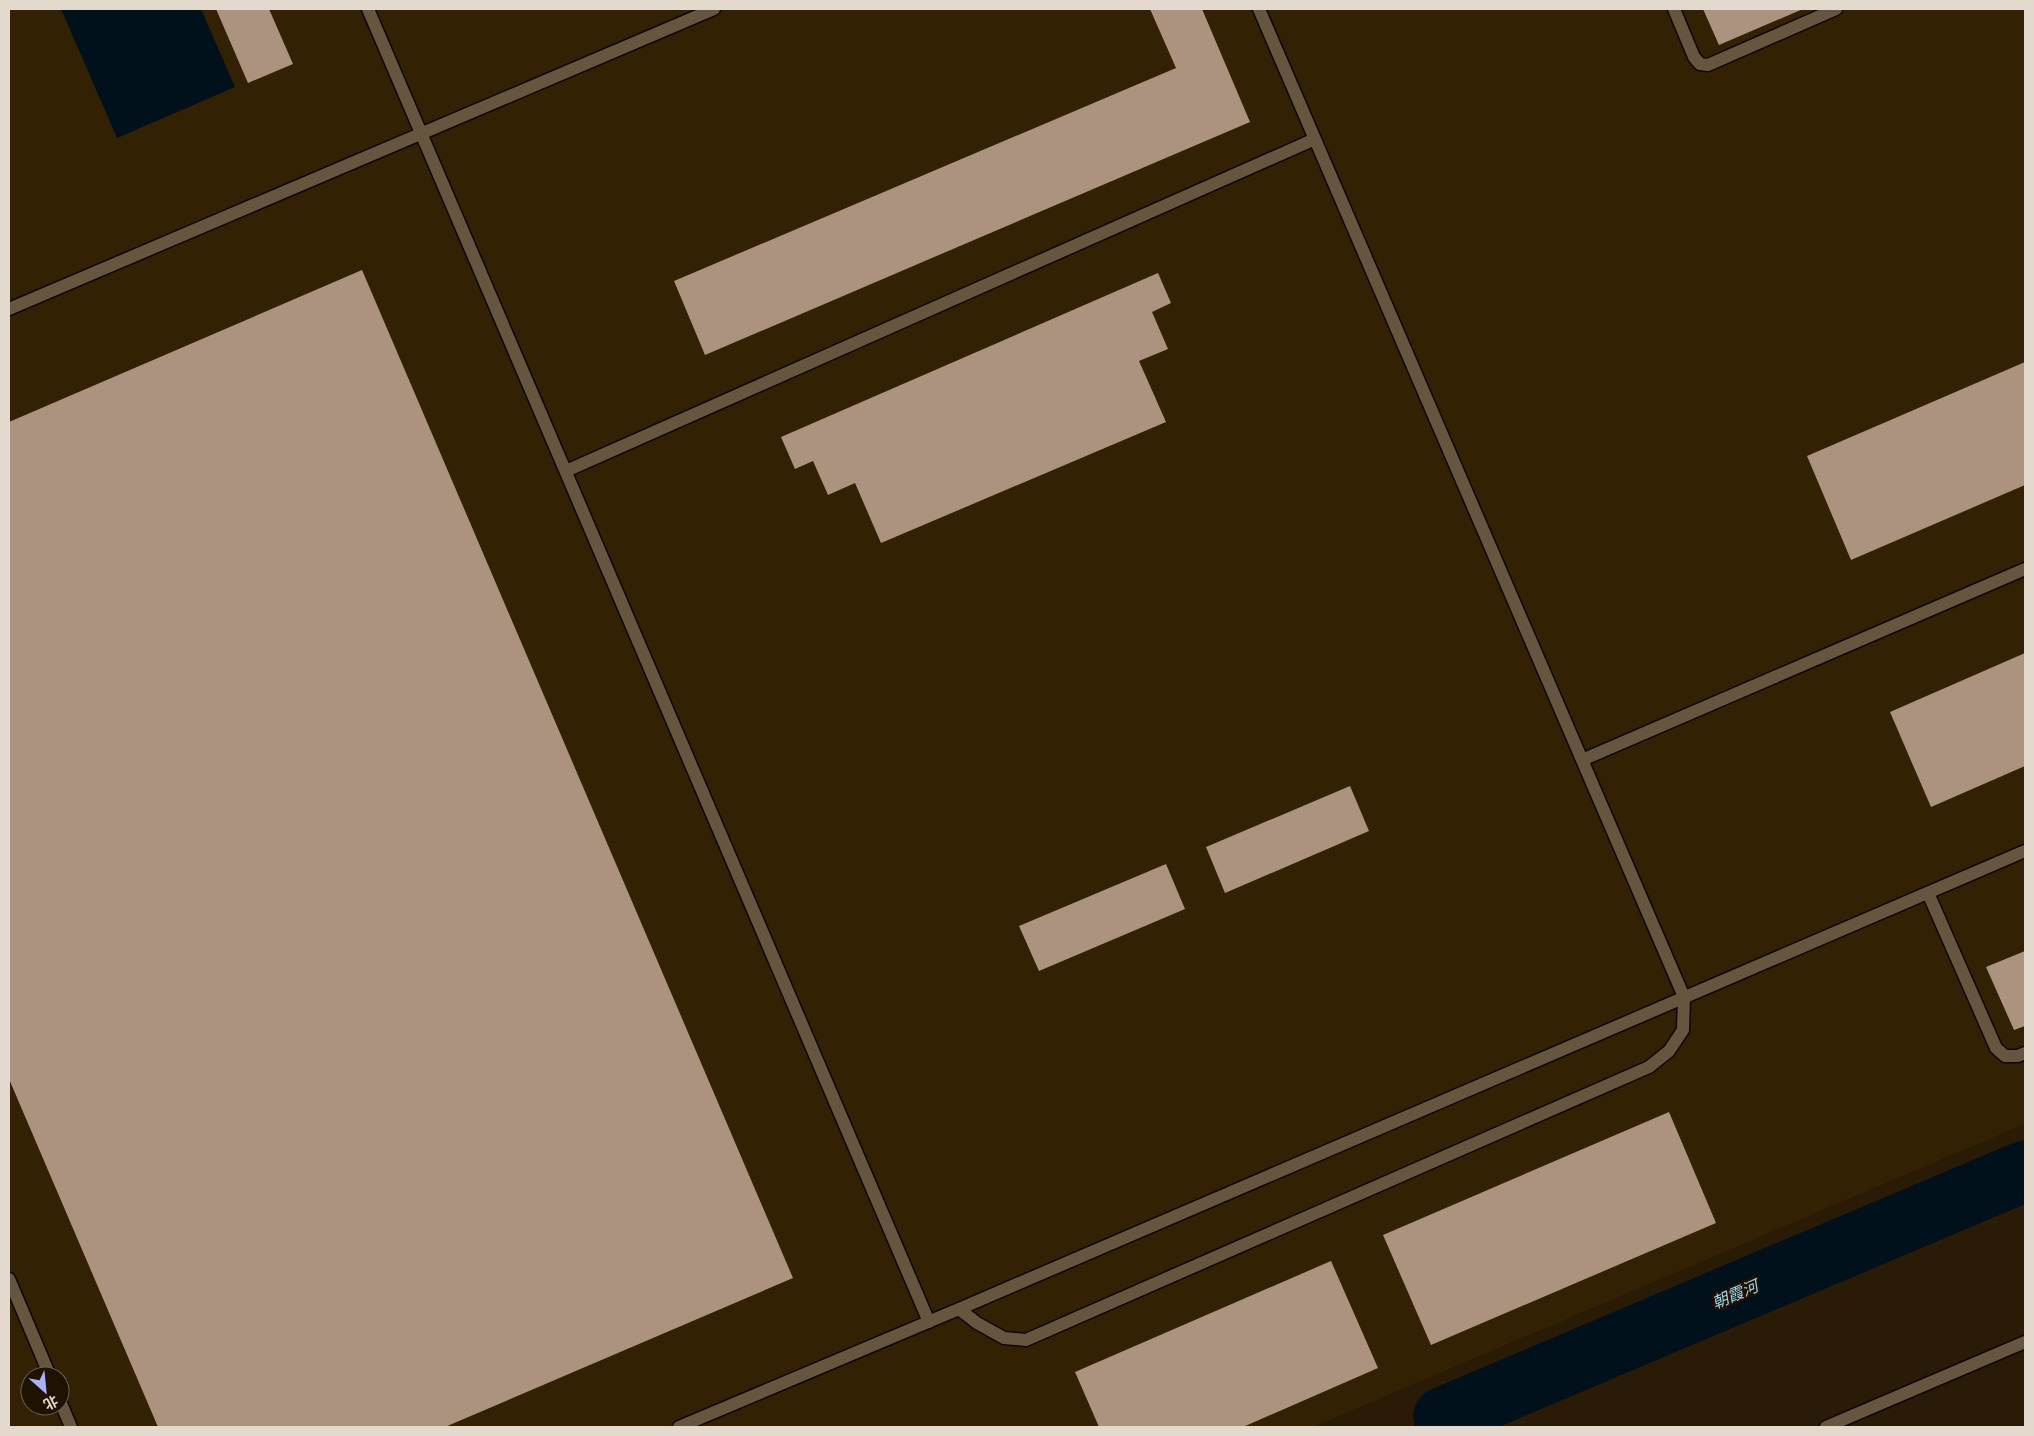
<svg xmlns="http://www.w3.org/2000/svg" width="2034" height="1436" font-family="'Work Sans','Noto Sans SC',sans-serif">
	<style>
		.built { fill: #332104; fill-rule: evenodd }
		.water { fill: #00111c }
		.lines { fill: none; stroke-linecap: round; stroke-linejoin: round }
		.river { stroke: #00111c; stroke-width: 61 }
		.building { fill: #ab937f }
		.minor-casing { stroke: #110600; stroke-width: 15 }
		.minor { stroke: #66563f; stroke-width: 12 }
		.labels { text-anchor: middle; stroke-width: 5; stroke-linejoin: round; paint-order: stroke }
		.water-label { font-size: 16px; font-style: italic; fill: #9fd7f6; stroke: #1f1200 }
	</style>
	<rect width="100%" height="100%" fill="#291b06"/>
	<path class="built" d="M9 9H2025V1124L1313 1427H9ZM30 1376H60V1406H30Z"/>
	<path class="water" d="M61 9H201L235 87 117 138Z"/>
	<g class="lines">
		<path class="river" d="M1444 1417 2025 1171"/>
	</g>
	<path class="building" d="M216 9H269L293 64 248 83Z
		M1150 9H1202L1250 122 705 355 674 281 1176 68Z
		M1703 9H1803L1719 45Z
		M362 270 793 1278 445 1427H158L9 1079V422Z
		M1158 273 1171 303 1152 312 1168 349 1139 361 1166 422 881 543 855 483 828 495 813 461 795 469 781 437Z
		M2025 362V485L1851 560 1807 456Z
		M2025 653V766L1931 807 1890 712Z
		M1350 786 1369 831 1225 893 1206 847Z
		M1166 864 1185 909 1039 971 1019 926Z
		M2025 951V1026L2014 1030 1986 967Z
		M1669 1112 1716 1223 1431 1345 1383 1235Z
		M1331 1261 1378 1368 1243 1427H1099L1075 1372Z"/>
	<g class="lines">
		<defs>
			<path id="minor" d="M368 9 929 1322
				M1674 9 1694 57 1700 64 1708 65 1836 9
				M9 309 714 9
				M566 471 1315 139
				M1582 760 2025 569
				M1928 893 1996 1048 2005 1056H2018L2025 1053
				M9 1279 50 1376
				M959 1309 977 1323 1004 1338 1026 1340 1649 1067 1669 1051 1683 1030 1684 997 1259 9
				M60 1401 71 1427
				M679 1427 959 1309 2025 851
				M1826 1427 2025 1342"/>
		</defs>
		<use href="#minor" class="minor-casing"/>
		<use href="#minor" class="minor"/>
	</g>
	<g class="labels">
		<g class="water-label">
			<text transform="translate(1735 1294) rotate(-23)" y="6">朝霞河</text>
		</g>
	</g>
	<rect width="2034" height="1436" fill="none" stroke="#e3dacd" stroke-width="20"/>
	<g transform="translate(45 1391) rotate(153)"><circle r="24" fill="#1f1200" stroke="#6d6252"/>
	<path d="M0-4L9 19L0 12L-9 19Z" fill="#aab0fb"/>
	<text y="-8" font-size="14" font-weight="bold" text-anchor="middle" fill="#e3dacd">北</text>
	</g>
</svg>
